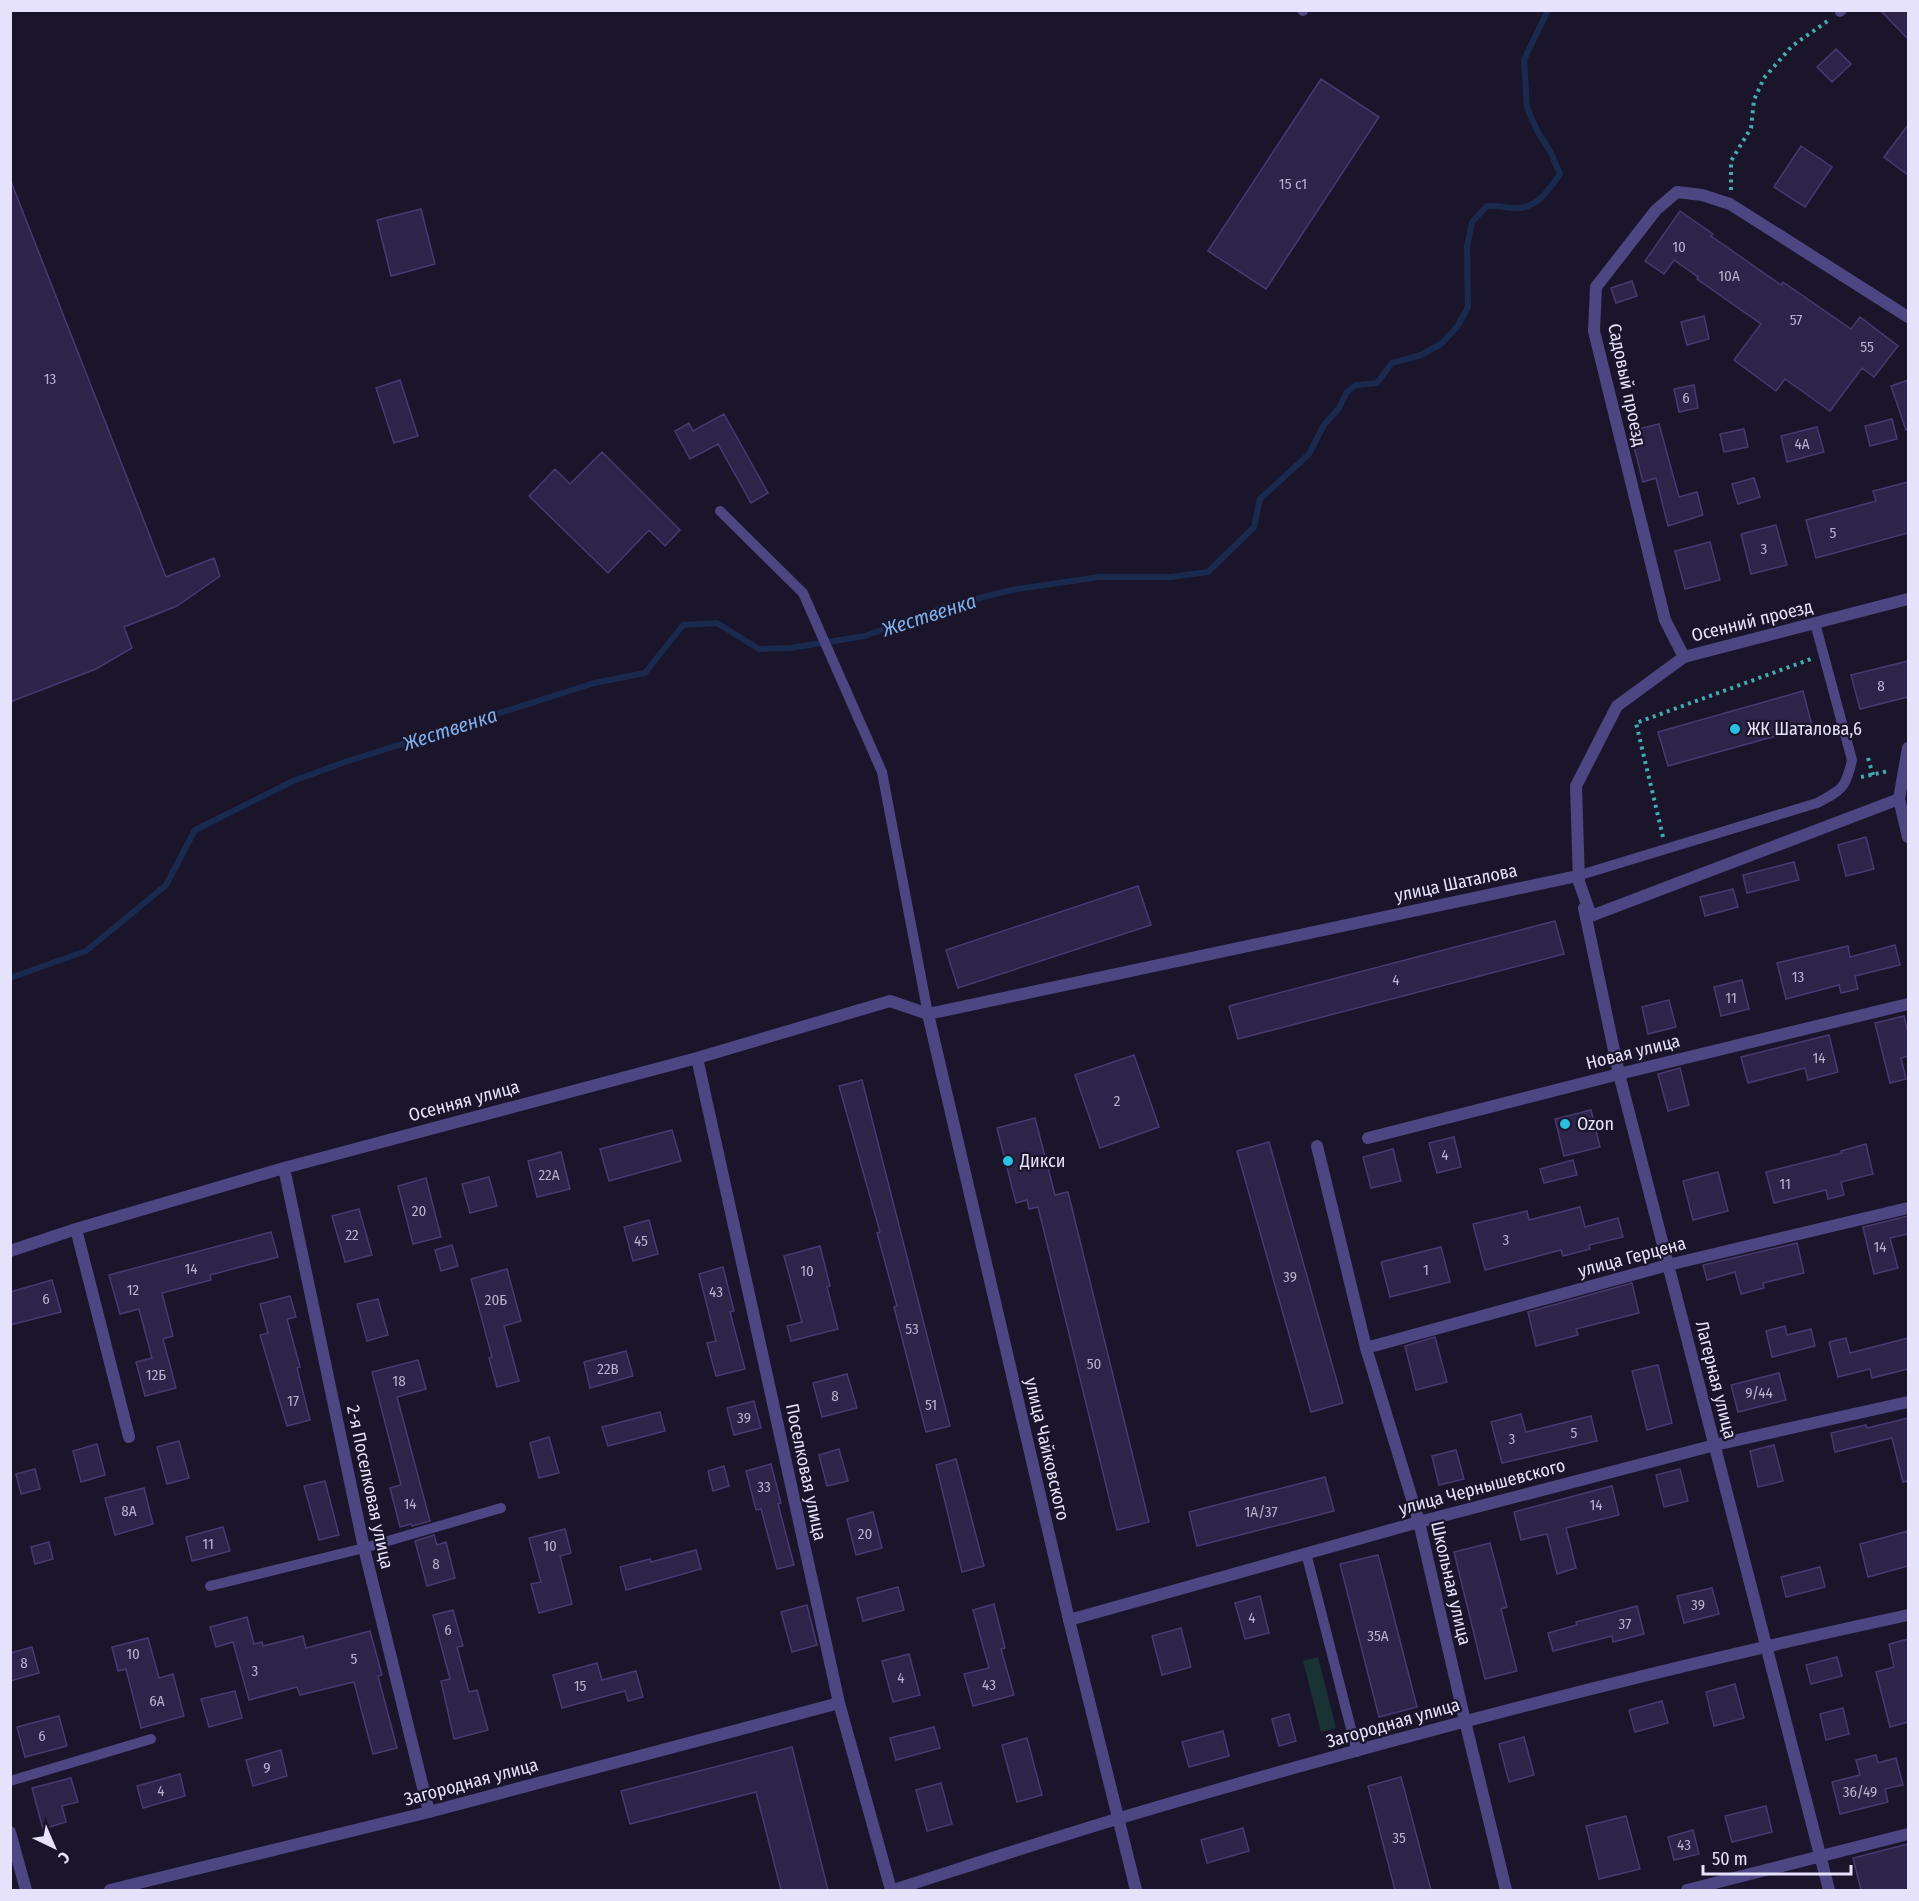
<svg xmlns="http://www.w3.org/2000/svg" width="1919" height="1901" font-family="'Fira Sans Condensed',sans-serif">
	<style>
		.green { fill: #193233 }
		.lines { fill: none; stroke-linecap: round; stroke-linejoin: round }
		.stream { stroke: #192a4e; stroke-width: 6 }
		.building { fill: #2e2348; stroke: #483971; stroke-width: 1.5 }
		.path { stroke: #42adae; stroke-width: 4; stroke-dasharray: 3 4.5; stroke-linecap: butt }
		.service { stroke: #4d4682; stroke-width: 10 }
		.minor { stroke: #4d4682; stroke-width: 12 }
		.tertiary { stroke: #4d4682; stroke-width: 12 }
		.poi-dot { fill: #27c1e1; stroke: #1a152a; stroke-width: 2 }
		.labels { text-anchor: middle; stroke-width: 4.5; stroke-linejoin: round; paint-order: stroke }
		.number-label { font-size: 15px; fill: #b8b2ce }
		.street-label { font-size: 18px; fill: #e6e2fb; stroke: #1a152a }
		.poi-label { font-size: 18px; fill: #e6e2fb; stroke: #1a152a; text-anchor: start }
		.water-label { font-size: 20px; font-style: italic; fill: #7db1ed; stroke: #1a152a }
	</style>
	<rect width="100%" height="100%" fill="#1a152a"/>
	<path class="green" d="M1318 1657 1336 1728 1321 1732 1303 1661Z"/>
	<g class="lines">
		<path class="stream" d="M10 978 86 951 166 885 195 830 293 781 345 762 594 683 645 673 683 625 717 623 759 649 790 648 865 636 944 607 1011 590 1099 577H1171L1208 572 1254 527 1260 499 1309 454 1324 425 1339 408 1347 392 1356 385 1377 383 1392 363 1421 355 1441 344 1457 327 1468 307 1467 247 1472 222 1487 206C1498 205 1509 209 1520 208 1539 206 1550 188 1560 174L1550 151 1539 134 1527 108 1524 60 1548 10"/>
	</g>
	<path class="building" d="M1880 10H1908V39Z
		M1836 49 1851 64 1832 82 1817 67Z
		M1321 79 1379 117 1266 289 1208 251Z
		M1908 125V175L1884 157Z
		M1801 146 1832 167 1805 207 1774 187Z
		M10 179 166 577 214 558 220 576 177 606 124 627 132 648 96 669 10 702Z
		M421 209 435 264 391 276 377 220Z
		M1680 211 1713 234 1711 236 1781 285 1783 282 1851 329 1860 317 1898 346 1874 377 1862 368 1830 411 1785 379 1776 391 1734 360 1761 324 1697 279 1698 277 1674 260 1664 274 1645 261Z
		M1632 281 1637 296 1616 303 1611 288Z
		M1704 316 1709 339 1687 345 1681 322Z
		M400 380 418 436 394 443 376 388Z
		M1908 380V429L1906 430 1891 386Z
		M1694 385 1698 408 1679 412 1674 389Z
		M724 414 768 493 751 503 718 444 690 459 675 431 689 423 693 431Z
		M1892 419 1897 439 1870 446 1865 426Z
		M1659 424 1679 497 1697 492 1703 515 1668 526 1656 478 1643 482 1630 431Z
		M1817 427 1824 452 1787 462 1781 436Z
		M1744 429 1748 447 1724 452 1720 434Z
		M602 452 680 530 665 546 649 530 608 573 529 496 555 469 570 484Z
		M1754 478 1760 497 1738 504 1732 484Z
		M1908 482V533L1816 558 1806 520 1876 501 1873 491Z
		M1776 525 1787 565 1751 574 1741 534Z
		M1710 542 1720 580 1685 589 1675 551Z
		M1908 661V697L1860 709 1851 675Z
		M1803 691 1812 726 1668 766 1658 732Z
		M1866 837 1874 869 1846 876 1838 845Z
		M1794 862 1799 880 1747 893 1743 875Z
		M1138 886 1151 925 958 988 946 950Z
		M1733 889 1738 907 1705 916 1700 897Z
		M1555 921 1564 954 1238 1039 1229 1006Z
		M1895 945 1900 965 1855 976 1858 989 1841 993 1839 985 1786 999 1777 963 1848 946 1850 957Z
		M1742 980 1749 1009 1721 1016 1714 987Z
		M1669 1000 1676 1027 1648 1034 1642 1007Z
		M1904 1016 1908 1033V1056L1901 1058 1906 1079 1890 1083 1875 1023Z
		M1829 1035 1838 1072 1808 1080 1805 1068 1748 1083 1741 1057Z
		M1134 1055 1159 1127 1100 1148 1075 1075Z
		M1680 1068 1689 1105 1668 1111 1658 1074Z
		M862 1080 950 1426 926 1432 894 1307 897 1306 877 1233 880 1232 839 1086Z
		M1591 1110 1600 1147 1564 1156 1555 1119Z
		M1035 1118 1055 1195 1068 1192 1149 1522 1117 1530 1038 1207 1029 1209 1027 1200 1016 1203 997 1128Z
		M672 1130 681 1161 609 1181 600 1149Z
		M1454 1137 1461 1167 1437 1173 1429 1143Z
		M1269 1142 1343 1403 1311 1412 1237 1151Z
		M1866 1144 1873 1174 1841 1182 1844 1195 1828 1199 1826 1190 1774 1203 1766 1172 1842 1153 1841 1151Z
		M1393 1149 1401 1181 1371 1188 1363 1157Z
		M561 1152 570 1189 537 1197 528 1161Z
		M1573 1160 1577 1175 1544 1183 1540 1169Z
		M1718 1172 1728 1211 1693 1220 1683 1181Z
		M489 1177 497 1206 470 1213 462 1184Z
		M426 1178 441 1237 413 1244 398 1186Z
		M1580 1207 1585 1227 1618 1218 1623 1237 1589 1245 1590 1249 1563 1256 1561 1250 1485 1270 1473 1224 1527 1211 1529 1220Z
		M359 1209 372 1255 345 1262 332 1216Z
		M1908 1216V1234L1890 1238 1898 1268 1874 1274 1863 1227Z
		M649 1220 658 1254 633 1261 624 1227Z
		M271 1232 278 1257 210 1275 211 1280 162 1293 173 1336 163 1339 176 1388 145 1396 136 1362 152 1358 139 1309 120 1314 109 1275Z
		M1797 1243 1804 1273 1763 1283 1764 1288 1741 1294 1735 1272 1707 1280 1703 1265Z
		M452 1245 458 1266 441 1271 435 1250Z
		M820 1246 830 1286 827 1287 838 1329 791 1341 787 1326 802 1322 784 1256Z
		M1441 1247 1450 1282 1390 1297 1381 1262Z
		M723 1267 734 1311 730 1312 745 1369 716 1376 707 1343 716 1341 699 1274Z
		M507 1269 521 1321 504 1326 519 1381 497 1387 489 1358 492 1357 471 1279Z
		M52 1280 61 1312 10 1325V1292Z
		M1632 1283 1639 1313 1576 1329 1578 1335 1536 1346 1528 1312Z
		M290 1296 296 1317 287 1319 300 1367 297 1368 310 1420 287 1426 260 1335 268 1333 260 1304Z
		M378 1299 388 1335 367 1341 357 1304Z
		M1785 1326 1787 1335 1811 1329 1815 1346 1772 1357 1766 1331Z
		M1435 1337 1447 1382 1416 1390 1405 1346Z
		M1846 1338 1850 1353 1908 1338V1369L1872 1378 1870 1369 1838 1377 1829 1342Z
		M626 1351 633 1376 590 1388 584 1362Z
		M418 1360 426 1389 397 1397 430 1521 412 1526 411 1524 400 1527 390 1488 401 1485 372 1372Z
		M1658 1365 1672 1423 1647 1430 1632 1371Z
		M1779 1373 1786 1400 1738 1412 1731 1385Z
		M847 1374 857 1408 822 1417 813 1383Z
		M754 1401 761 1428 734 1435 727 1408Z
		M660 1412 665 1431 608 1446 602 1427Z
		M1521 1414 1526 1432 1591 1416 1597 1441 1502 1463 1491 1422Z
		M1908 1418V1481L1903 1482 1892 1438 1835 1452 1831 1433 1866 1425 1867 1428Z
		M549 1437 559 1473 539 1478 530 1443Z
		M179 1441 189 1478 167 1484 157 1447Z
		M97 1444 105 1475 81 1482 73 1451Z
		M1774 1445 1783 1481 1758 1487 1750 1451Z
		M839 1449 848 1481 827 1486 819 1455Z
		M1456 1450 1464 1479 1439 1485 1432 1456Z
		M956 1459 984 1566 962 1572 936 1465Z
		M771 1464 781 1503 778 1504 794 1565 777 1569 761 1509 756 1510 746 1471Z
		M724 1466 729 1486 713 1491 708 1471Z
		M35 1469 40 1489 21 1494 16 1474Z
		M1680 1469 1688 1501 1664 1507 1656 1475Z
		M1325 1477 1334 1511 1197 1546 1189 1512Z
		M325 1481 339 1535 319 1540 304 1486Z
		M1612 1486 1619 1515 1566 1528 1576 1568 1557 1574 1547 1534 1521 1540 1514 1512Z
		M144 1488 153 1524 115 1535 105 1498Z
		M873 1512 882 1548 856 1555 847 1519Z
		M223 1527 230 1551 192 1561 186 1537Z
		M565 1529 571 1553 560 1556 572 1604 539 1613 531 1584 541 1582 529 1538Z
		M1908 1531V1566L1868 1577 1860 1544Z
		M434 1535 437 1545 446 1542 455 1578 427 1586 415 1541Z
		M49 1542 53 1559 35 1564 31 1547Z
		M1490 1543 1507 1607 1501 1609 1517 1671 1485 1679 1454 1552Z
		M696 1550 701 1569 626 1590 620 1567 650 1559 651 1562Z
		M1378 1555 1417 1707 1379 1717 1340 1564Z
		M1820 1567 1825 1587 1786 1597 1781 1577Z
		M898 1587 904 1610 863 1621 857 1598Z
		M1712 1588 1719 1614 1684 1623 1677 1596Z
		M1260 1596 1269 1633 1245 1639 1235 1603Z
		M994 1604 1005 1648 1001 1649 1014 1695 973 1706 964 1674 989 1668 973 1610Z
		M807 1605 817 1645 792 1652 781 1612Z
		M1637 1606 1644 1634 1613 1642 1612 1636 1553 1651 1548 1633 1577 1625 1576 1622Z
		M453 1610 463 1646 457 1647 469 1692 477 1690 488 1730 454 1739 441 1681 450 1679 433 1615Z
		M247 1617 254 1644 262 1642 263 1646 303 1636 306 1648 370 1631 382 1675 378 1676 397 1748 373 1754 354 1682 300 1695 297 1687 249 1700 233 1642 216 1647 210 1627Z
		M1181 1628 1191 1667 1162 1675 1152 1636Z
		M148 1638 159 1678 173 1674 184 1716 141 1728 126 1669 118 1671 112 1647Z
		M1908 1639V1722L1890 1727 1876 1672 1894 1667 1889 1644Z
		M32 1647 39 1673 10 1681V1653Z
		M909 1654 920 1695 893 1702 882 1661Z
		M1837 1657 1842 1676 1811 1684 1806 1665Z
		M597 1663 602 1680 636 1671 643 1697 628 1701 625 1691 562 1708 553 1675Z
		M1735 1684 1744 1718 1714 1726 1706 1692Z
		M235 1691 242 1718 209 1727 201 1699Z
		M1662 1701 1668 1723 1635 1732 1629 1710Z
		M1843 1708 1849 1734 1826 1740 1820 1714Z
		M1289 1714 1296 1741 1279 1746 1272 1719Z
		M59 1716 67 1746 25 1757 17 1727Z
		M934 1727 940 1748 896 1760 890 1738Z
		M1223 1731 1229 1756 1189 1767 1182 1742Z
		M1524 1737 1534 1775 1509 1782 1499 1744Z
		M1027 1738 1042 1795 1017 1802 1002 1745Z
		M792 1747 828 1890H781L756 1792 630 1824 621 1791Z
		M281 1750 287 1776 253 1786 246 1760Z
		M1876 1755 1878 1763 1896 1758 1903 1785 1885 1789 1888 1802 1840 1814 1832 1782 1860 1775 1856 1760Z
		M180 1774 185 1796 143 1808 137 1786Z
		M1401 1777 1431 1890H1395L1368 1786Z
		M71 1778 78 1802 62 1806 66 1822 43 1829 32 1788Z
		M941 1783 952 1824 927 1831 916 1790Z
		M1766 1806 1772 1832 1732 1842 1725 1816Z
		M1626 1816 1640 1869 1599 1879 1586 1826Z
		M1243 1828 1249 1851 1207 1863 1201 1840Z
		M1693 1830 1699 1854 1674 1860 1668 1837Z
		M1908 1844V1890H1861L1853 1858Z"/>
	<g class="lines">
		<path class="path" d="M1731 190V161L1751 128 1754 100 1764 78 1792 46 1829 20
			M1868 758 1873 775
			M1861 777 1889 771
			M1663 837 1636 723 1811 659"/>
		<path class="service" d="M1302 10 1303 11
			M1840 12 1842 10
			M720 511 803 593 882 772 928 1014
			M1577 876 1817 803C1842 790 1846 788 1852 760L1815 623
			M1306 1553 1357 1752
			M210 1586 364 1548 501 1508
			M10 1781 151 1739"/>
		<path class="minor" d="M1684 657 1665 620 1594 331 1596 287 1656 210 1677 192 1702 195 1730 204 1908 317
			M1899 799 1908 837
			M1579 882 1576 786 1617 706 1684 657 1908 599
			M1584 908 1619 1074 1829 1890
			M697 1058 839 1703 891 1890
			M1368 1138 1619 1074 1908 1004
			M1317 1146 1366 1348 1419 1522 1465 1721 1506 1890
			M284 1168 364 1548 429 1812
			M76 1229 129 1437
			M10 1251 76 1229 284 1168 697 1058 890 1001 928 1014 1577 876 1591 916 1899 799 1908 748
			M1366 1348 1668 1265 1908 1208
			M1069 1620 1419 1522 1715 1445 1908 1402
			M10 1832 26 1890
			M110 1890 429 1812 839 1703
			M893 1890C968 1866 1044 1841 1120 1818 1380 1741 1643 1672 1908 1615
			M1687 1890 1908 1834"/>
		<path class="tertiary" d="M928 1014 1069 1620 1136 1890"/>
	</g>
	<g class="poi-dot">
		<circle cx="1735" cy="729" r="6"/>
		<circle cx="1565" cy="1124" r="6"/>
		<circle cx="1008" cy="1161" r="6"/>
	</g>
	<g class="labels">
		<g class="number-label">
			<text x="1293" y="189">15 с1</text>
			<text x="1679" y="252">10</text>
			<text x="1729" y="281">10А</text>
			<text x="1796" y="325">57</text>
			<text x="1867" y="352">55</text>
			<text x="50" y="384">13</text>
			<text x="1686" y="403">6</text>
			<text x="1802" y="449">4А</text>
			<text x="1833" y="538">5</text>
			<text x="1764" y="554">3</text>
			<text x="1881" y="691">8</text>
			<text x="1798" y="982">13</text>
			<text x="1396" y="985">4</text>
			<text x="1731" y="1003">11</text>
			<text x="1819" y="1063">14</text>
			<text x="1117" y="1106">2</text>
			<text x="1445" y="1160">4</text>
			<text x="549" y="1180">22А</text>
			<text x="1785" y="1189">11</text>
			<text x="419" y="1216">20</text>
			<text x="352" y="1240">22</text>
			<text x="1506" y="1245">3</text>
			<text x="641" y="1246">45</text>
			<text x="1880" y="1252">14</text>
			<text x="191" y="1274">14</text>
			<text x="1426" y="1275">1</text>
			<text x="807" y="1276">10</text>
			<text x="1290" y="1282">39</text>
			<text x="133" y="1295">12</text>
			<text x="716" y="1297">43</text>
			<text x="46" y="1304">6</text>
			<text x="496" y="1305">20Б</text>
			<text x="912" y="1334">53</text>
			<text x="1094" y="1369">50</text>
			<text x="608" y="1374">22В</text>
			<text x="156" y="1380">12Б</text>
			<text x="399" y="1386">18</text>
			<text x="1759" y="1398">9/44</text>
			<text x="835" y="1401">8</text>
			<text x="293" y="1406">17</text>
			<text x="931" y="1410">51</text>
			<text x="744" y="1423">39</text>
			<text x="1574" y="1438">5</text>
			<text x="1512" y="1444">3</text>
			<text x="764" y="1492">33</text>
			<text x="410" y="1509">14</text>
			<text x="1596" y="1510">14</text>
			<text x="129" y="1516">8А</text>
			<text x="1261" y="1517">1А/37</text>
			<text x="865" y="1539">20</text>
			<text x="208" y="1549">11</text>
			<text x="550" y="1551">10</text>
			<text x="436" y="1569">8</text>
			<text x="1698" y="1610">39</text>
			<text x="1252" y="1623">4</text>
			<text x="1625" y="1629">37</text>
			<text x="448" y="1635">6</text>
			<text x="1378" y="1641">35А</text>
			<text x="133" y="1659">10</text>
			<text x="354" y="1664">5</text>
			<text x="24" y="1668">8</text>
			<text x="255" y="1676">3</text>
			<text x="901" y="1683">4</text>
			<text x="989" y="1690">43</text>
			<text x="580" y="1691">15</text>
			<text x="157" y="1706">6А</text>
			<text x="42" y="1741">6</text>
			<text x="267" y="1773">9</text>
			<text x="161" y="1796">4</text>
			<text x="1860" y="1797">36/49</text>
			<text x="1399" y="1843">35</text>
			<text x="1684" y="1850">43</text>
		</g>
		<g class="street-label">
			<text transform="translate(1627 385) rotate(78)" y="6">Садовый проезд</text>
			<text transform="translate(1752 621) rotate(-14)" y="6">Осенний проезд</text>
			<text transform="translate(1456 883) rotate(-12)" y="6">улица Шаталова</text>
			<text transform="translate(1633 1052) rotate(-14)" y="6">Новая улица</text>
			<text transform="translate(464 1101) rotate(-15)" y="6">Осенняя улица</text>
			<text transform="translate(1632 1257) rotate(-15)" y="6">улица Герцена</text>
			<text transform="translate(1716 1380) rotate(76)" y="6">Лагерная улица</text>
			<text transform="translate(1047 1449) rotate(77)" y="6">улица Чайковского</text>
			<text transform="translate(806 1472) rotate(78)" y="6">Поселковая улица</text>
			<text transform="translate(370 1487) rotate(78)" y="6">2-я Поселковая улица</text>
			<text transform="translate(1482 1487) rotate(-15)" y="6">улица Чернышевского</text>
			<text transform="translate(1451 1583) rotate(77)" y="6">Школьная улица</text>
			<text transform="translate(1393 1723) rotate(-16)" y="6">Загородная улица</text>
			<text transform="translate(471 1782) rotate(-15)" y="6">Загородная улица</text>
		</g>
		<g class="poi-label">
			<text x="1747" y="735">ЖК Шаталова,6</text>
			<text x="1577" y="1130">Ozon</text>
			<text x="1020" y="1167">Дикси</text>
		</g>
		<g class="water-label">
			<text transform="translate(929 615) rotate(-18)" y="7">Жественка</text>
			<text transform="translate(450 729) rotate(-18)" y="7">Жественка</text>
		</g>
	</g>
	<rect width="1919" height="1901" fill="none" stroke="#e6e2fb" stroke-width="24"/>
	<g transform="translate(54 1847) rotate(136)" stroke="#1a152a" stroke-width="4.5" paint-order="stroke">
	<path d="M0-4.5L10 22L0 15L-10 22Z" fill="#e6e2fb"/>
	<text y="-9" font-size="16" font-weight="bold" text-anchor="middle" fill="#e6e2fb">С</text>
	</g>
	<path d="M1703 1865v9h148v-9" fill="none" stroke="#e6e2fb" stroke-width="3"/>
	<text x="1712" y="1865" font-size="18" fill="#e6e2fb" stroke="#1a152a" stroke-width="4.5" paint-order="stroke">50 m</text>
</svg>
